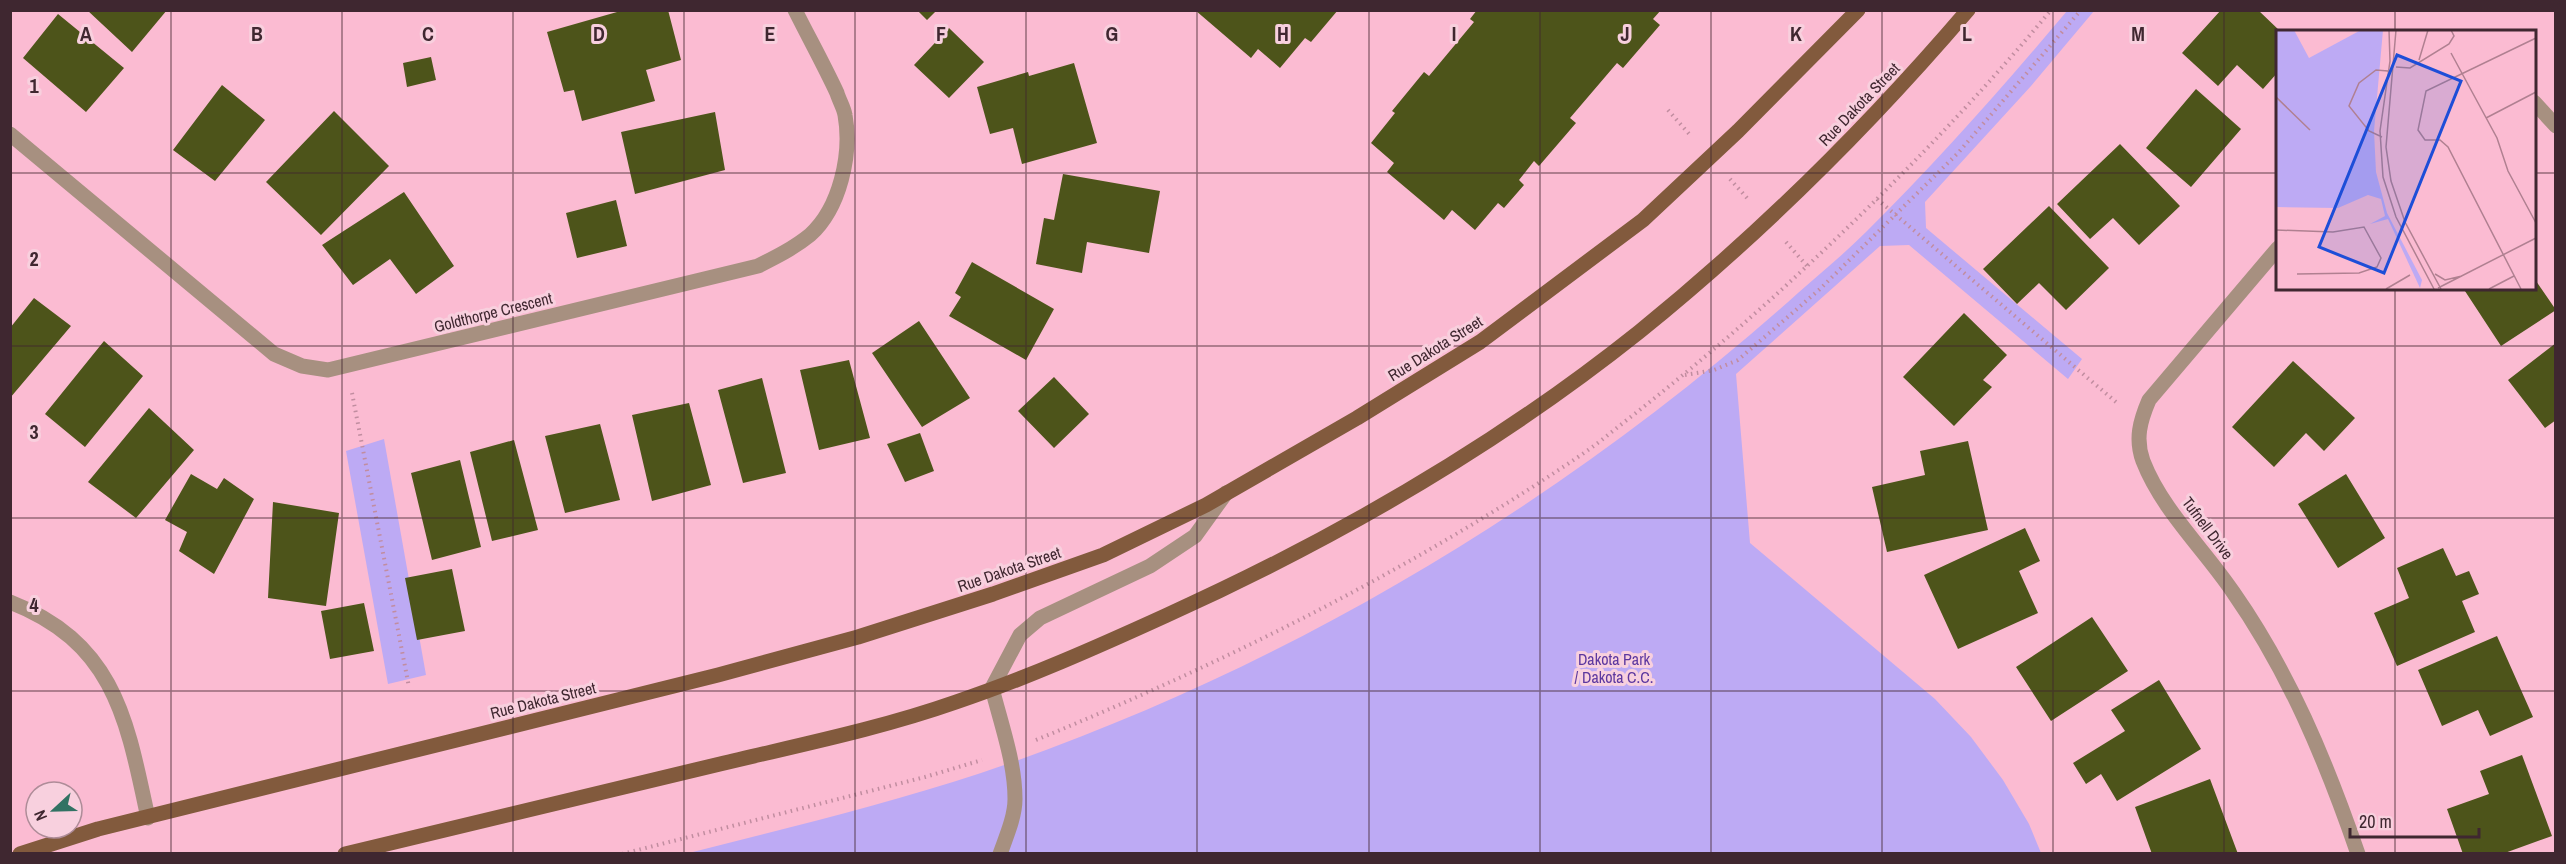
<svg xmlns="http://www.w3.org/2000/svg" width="2566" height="864" font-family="'Archivo Narrow',sans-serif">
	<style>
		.green { fill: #bdaaf4 }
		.building { fill: #4d541a }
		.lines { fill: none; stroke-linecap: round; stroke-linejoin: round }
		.path { stroke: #c18da0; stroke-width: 4; stroke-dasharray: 1.5 4.5; stroke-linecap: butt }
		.minor { stroke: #a79080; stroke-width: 15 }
		.major { stroke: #825a3d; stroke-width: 15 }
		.grid { fill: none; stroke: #3f2730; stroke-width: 1.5; stroke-opacity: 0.55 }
		.labels { text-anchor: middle; stroke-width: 6; stroke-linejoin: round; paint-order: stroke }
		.street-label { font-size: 16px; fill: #3f2730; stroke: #f8d0de }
		.park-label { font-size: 16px; fill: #5c379f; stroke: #f8d0de }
		.inset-road { fill: none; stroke: #b08091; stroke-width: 1.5 }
		.view { fill: #1d4ed8; fill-opacity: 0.15; stroke: #1d4ed8; stroke-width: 3 }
		.inset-edge { fill: none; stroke: #3f2730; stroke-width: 3 }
		.grid-label { font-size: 20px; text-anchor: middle; font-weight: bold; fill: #3f2730; stroke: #f8d0de; stroke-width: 6; stroke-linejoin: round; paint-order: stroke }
	</style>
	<rect width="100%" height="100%" fill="#fbbbd2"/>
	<path class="green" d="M2067 11H2094L2031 86 1925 202 1926 228 2082 359 2068 379 1909 245 1880 246 1736 374 1750 543 1935 699 1971 737 2003 780 2029 824 2041 853 685 854C784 829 883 805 981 773 1281 672 1563 504 1798 293 1821 273 1845 253 1866 232 1937 162 2003 87 2067 11Z
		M384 439 426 675 388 684 346 451Z"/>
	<path class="building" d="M87 10H167L132 52Z
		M624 10H668L681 60 646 70 655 101 582 121 574 90 564 92 547 32Z
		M917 10H937L927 20Z
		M1195 10H1338L1311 42 1305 38 1280 68 1258 49 1251 58Z
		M1477 10H1661L1653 19 1660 25 1623 68 1617 63 1570 118 1576 123 1539 166 1534 161 1519 180 1524 185 1504 208 1498 203 1475 230 1452 210 1444 220 1387 172 1394 163 1371 143 1395 113 1392 111 1424 72 1429 76 1474 22 1470 19Z
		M2221 10H2258L2281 32H2278V72L2263 89 2237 65 2218 86 2182 53Z
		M58 14 124 68 86 112 23 58Z
		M949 28 984 62 949 98 914 65Z
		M431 57 436 80 407 87 403 63Z
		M1074 63 1097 143 1022 164 1013 128 990 134 977 87 1028 72 1029 76Z
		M222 85 265 120 215 181 173 150Z
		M2196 89 2241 129 2191 187 2146 148Z
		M334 111 389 166 321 235 266 182Z
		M715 112 725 170 635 194 621 132Z
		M2120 144 2180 206 2139 245 2113 218 2090 239 2057 204Z
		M1063 174 1160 191 1149 253 1087 242 1082 273 1036 264 1044 218 1054 220Z
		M404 192 454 266 416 294 390 259 353 285 322 245Z
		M616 200 627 246 577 258 566 213Z
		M2049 206 2109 268 2066 310 2039 283 2017 304 1983 269Z
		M972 262 1054 309 1026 360 949 316 961 297 955 293Z
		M2534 278 2556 310 2501 346 2463 288H2534Z
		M34 298 71 326 10 398V328Z
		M1964 313 2007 355 1983 380 1992 387 1954 426 1903 377Z
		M919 321 970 398 922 427 872 353Z
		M104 341 143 376 85 447 45 414Z
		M2556 343V420L2545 428 2508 380Z
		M849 360 870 438 819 450 800 370Z
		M2293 361 2355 418 2324 451 2306 433 2274 467 2232 427Z
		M1054 377 1089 414 1054 448 1018 411Z
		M762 378 786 473 743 483 718 390Z
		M689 403 711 485 652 501 632 415Z
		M149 408 194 450 136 518 88 482Z
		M600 424 620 500 565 513 545 436Z
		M920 433 934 471 905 482 887 444Z
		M514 440 538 530 492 541 470 452Z
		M1968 441 1988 530 1887 552 1872 487 1925 475 1920 451Z
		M460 460 481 547 432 560 411 473Z
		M191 474 217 489 224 478 254 499 214 574 179 551 187 532 165 520Z
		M2346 474 2385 538 2338 568 2298 504Z
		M273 502 339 513 326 606 268 598Z
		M2025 528 2040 561 2019 571 2038 613 1958 649 1924 575Z
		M2443 548 2456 576 2469 571 2479 594 2462 601 2475 632 2397 666 2374 613 2409 598 2397 568Z
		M452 569 465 631 417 640 405 578Z
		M364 603 374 651 330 659 321 611Z
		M2092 617 2128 671 2051 721 2016 667Z
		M2497 636 2533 717 2490 736 2478 710 2442 726 2418 670Z
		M2159 680 2201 749 2117 801 2101 774 2086 784 2073 763 2125 731 2111 710Z
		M2522 755 2552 836 2502 854H2463L2447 809 2489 794 2480 771Z
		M2210 779 2238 854H2152L2135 807Z"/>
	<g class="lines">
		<path class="path" d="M1668 110 1691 136
			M1730 179 1747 198
			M1877 199 2116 402
			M1786 242 1807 266
			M1685 375 1714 370 1738 360 1820 289 1958 153 2081 10
			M352 393 409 687
			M1036 740C1226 662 1411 570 1581 455 1599 443 1615 429 1632 416 1679 379 1723 342 1768 302 1868 211 1964 115 2051 10
			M622 854 925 777 982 760"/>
		<path class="minor" d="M2534 102 2556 126
			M10 134 274 354 302 366 328 370 758 266C776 257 794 248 810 235 840 208 852 154 845 115 844 108 839 100 837 93 824 65 809 38 795 10
			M2278 248 2149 400C2140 421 2135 439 2143 461 2162 510 2204 549 2233 592 2289 672 2326 761 2358 854
			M10 602C115 643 127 720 148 818
			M1000 854C1006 837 1015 817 1015 799 1015 762 1001 724 992 688L1020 635 1040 618 1150 566 1195 536 1226 493"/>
		<path class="major" d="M20 854 98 829 718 675 858 637 993 594 1103 555 1206 505 1357 418 1480 342 1643 220 1738 131 1858 10
			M345 854C470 824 595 794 720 764 799 745 879 729 956 702 1027 678 1097 647 1165 616 1333 540 1495 447 1639 332 1759 235 1868 127 1968 10"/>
	</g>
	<path class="grid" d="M171 10V854M342 10V854M513 10V854M684 10V854M855 10V854M1026 10V854M1197 10V854M1369 10V854M1540 10V854M1711 10V854M1882 10V854M2053 10V854M2224 10V854M2395 10V32M10 173H2278M2534 173H2556M2395 288V854M10 346H2556M10 518H2556M10 691H2556"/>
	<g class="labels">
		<g class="street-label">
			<text transform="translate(1859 104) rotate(-46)" y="6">Rue Dakota Street</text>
			<text transform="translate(493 312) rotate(-14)" y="6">Goldthorpe Crescent</text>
			<text transform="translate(1435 348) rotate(-32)" y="6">Rue Dakota Street</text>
			<text transform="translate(2208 528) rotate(53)" y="6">Tufnell Drive</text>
			<text transform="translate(1009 569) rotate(-19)" y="6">Rue Dakota Street</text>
			<text transform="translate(543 700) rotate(-14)" y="6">Rue Dakota Street</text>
		</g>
		<g class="park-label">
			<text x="1614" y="665">Dakota Park<tspan x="1614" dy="18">/ Dakota C.C.</tspan></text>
		</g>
	</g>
	<g transform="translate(2276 30)">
		<rect width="260" height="260" fill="#fbbbd2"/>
		<path d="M0 0H18L33 28 85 0H107L98 101 100 142 111 183 146 250 144 258 112 189 94 194 109 186 105 169 92 165 62 178 0 177Z" fill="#bdaaf4"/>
		<path class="inset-road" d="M113 0 114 31 104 101 107 147 120 187 158 259M120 0 110 117 115 151 129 192 165 259M175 23 221 108 232 141 260 193M143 30 152 0M120 37 134 38 173 14 178 6 175 0M0 67 34 100M210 88 260 62M106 107 93 101 73 76 83 53 100 40 112 41M0 200 57 202 88 197 105 228 101 237 83 243 21 244M159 244 169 250 186 246M162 258 260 208M110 259 134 245M213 259 238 246M245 259 172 117 164 110H149L142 100 150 61 260 8"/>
		<path class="view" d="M121 25 185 51 108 243 43 217Z"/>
		<rect width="260" height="260" class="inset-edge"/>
	</g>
	<g class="grid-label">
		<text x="86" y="41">A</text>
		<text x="257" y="41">B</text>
		<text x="428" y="41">C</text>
		<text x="599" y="41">D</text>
		<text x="770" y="41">E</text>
		<text x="941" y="41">F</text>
		<text x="1112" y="41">G</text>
		<text x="1283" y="41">H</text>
		<text x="1454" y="41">I</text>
		<text x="1625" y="41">J</text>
		<text x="1796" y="41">K</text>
		<text x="1967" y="41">L</text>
		<text x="2138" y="41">M</text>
		<text x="34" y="93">1</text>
		<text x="34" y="266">2</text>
		<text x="34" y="439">3</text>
		<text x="34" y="612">4</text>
	</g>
	<rect width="2566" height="864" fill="none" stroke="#3f2730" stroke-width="24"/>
	<g transform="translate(54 810) rotate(248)"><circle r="28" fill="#f8d0de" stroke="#ae8c98" stroke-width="1.5"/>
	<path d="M0-4.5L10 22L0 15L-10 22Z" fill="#317263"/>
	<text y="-9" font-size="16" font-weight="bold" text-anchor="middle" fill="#3f2730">N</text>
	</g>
	<path d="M2350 828v9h129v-9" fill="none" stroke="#3f2730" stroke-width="3"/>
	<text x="2359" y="828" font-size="18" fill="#3f2730" stroke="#f8d0de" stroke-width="4.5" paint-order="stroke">20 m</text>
</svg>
